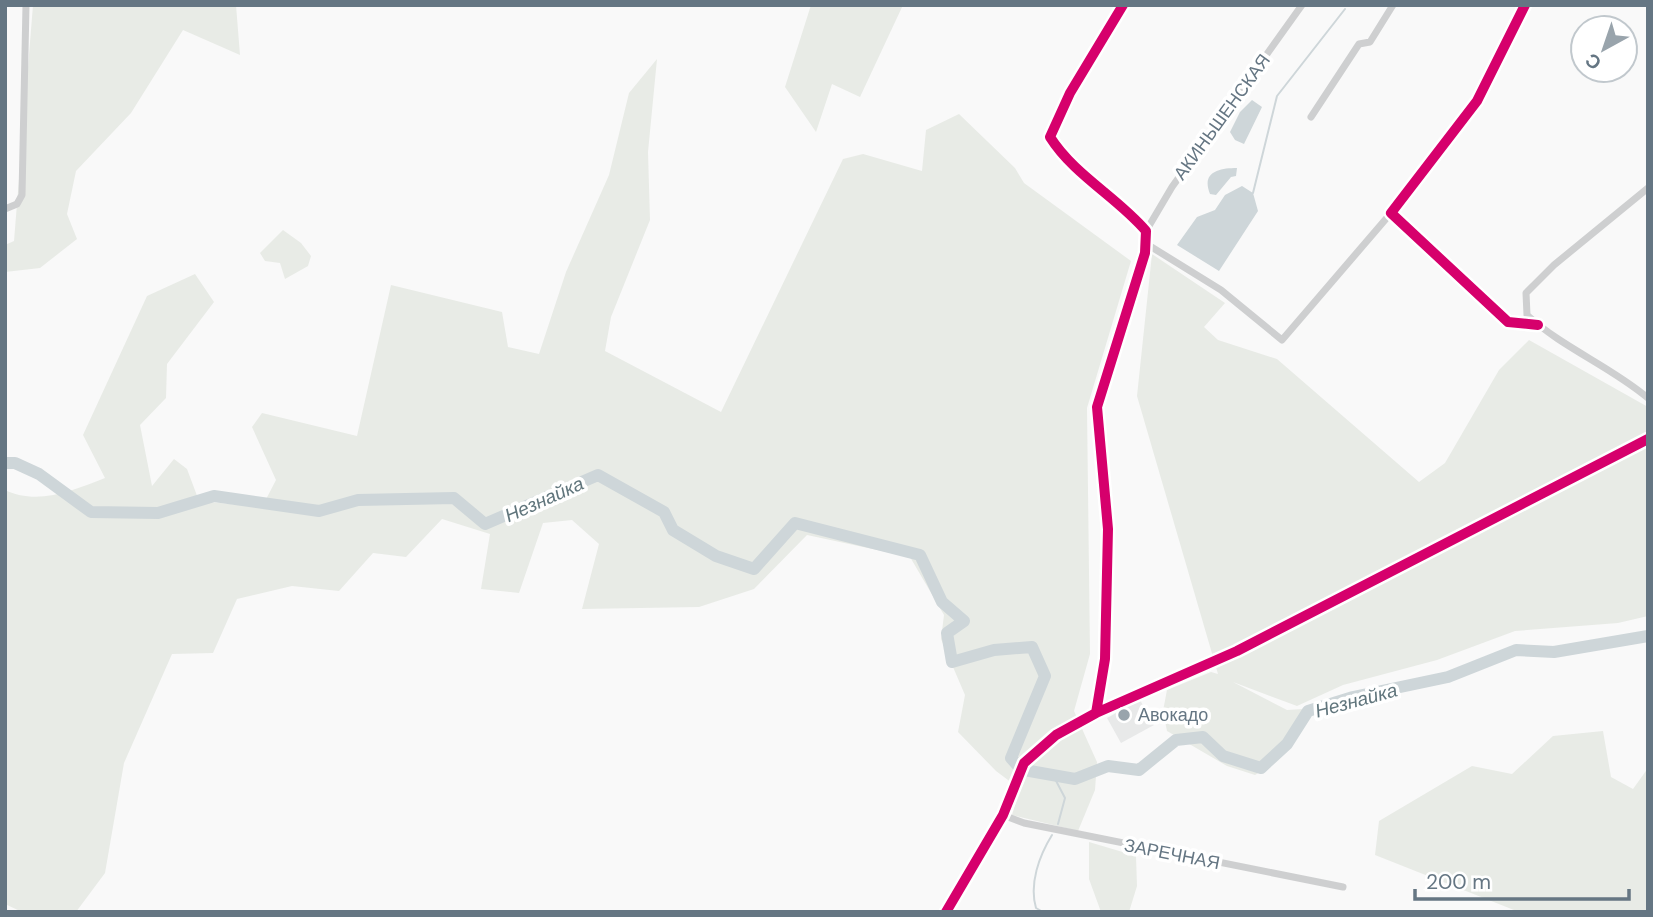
<svg xmlns="http://www.w3.org/2000/svg" width="1653" height="917" font-family="'DM Sans',sans-serif">
	<style>
		.built { fill: #e8e9e9 }
		.green { fill: #e8ebe6 }
		.water { fill: #ced6d9 }
		.lines { fill: none; stroke-linecap: round; stroke-linejoin: round }
		.stream { stroke: #ced6d9; stroke-width: 2 }
		.river { stroke: #ced6d9; stroke-width: 12 }
		.street { stroke: #cecfd0; stroke-width: 7 }
		.cycleway-casing { stroke: #fff; stroke-width: 15 }
		.cycleway { stroke: #d6006c; stroke-width: 10 }
		.poi-dot { fill: #99a4ac; stroke: #fff; stroke-width: 2.5 }
		.labels { text-anchor: middle; stroke-width: 7; stroke-linejoin: round; paint-order: stroke }
		.street-label { font-size: 18px; fill: #657683; stroke: #fff }
		.poi-label { font-size: 18px; fill: #657683; stroke: #fff; text-anchor: start }
		.water-label { font-size: 19px; font-style: italic; fill: #60757c; stroke: #fff }
	</style>
	<rect width="100%" height="100%" fill="#f9f9f9"/>
	<path class="built" d="M1140 700 1154 725 1121 743 1107 718Z"/>
	<path class="green" d="M33 5H236L240 55 183 30 131 113 76 171 67 214 77 239 40 268 5 272V245L14 241Z
		M811 5H903L860 97 832 84 816 132 785 87Z
		M657 59 648 152 650 220 611 317 605 351 721 412 843 159 863 154 922 171 926 130 959 114 1015 168 1024 183 1131 261 1087 408 1090 654 1074 711 1097 762 1095 790 1078 831 1012 815 1020 789 996 771 958 732 965 695 941 639 944 615 910 557 807 535 754 589 699 607 582 609 599 544 572 520 543 523 519 593 481 589 490 534 442 519 406 557 373 553 339 591 292 586 237 599 213 653 172 654 124 763 105 873 76 912H22L5 904V490C38 506 74 490 105 478L83 435 147 296 195 274 214 302 167 364 166 398 140 425 152 486 174 459 187 469 199 501 262 507 276 480 252 427 262 413 357 436 391 285 502 312 508 347 539 354 566 272 609 175 629 93Z
		M283 230 301 243 311 256 308 266 285 279 280 263 265 261 260 253Z
		M1152 254 1225 303 1204 327 1218 340 1277 359 1419 482 1445 463 1499 370 1529 340 1648 407V616L1618 623 1515 631 1437 660 1343 685 1297 706 1233 682 1287 710 1303 709 1312 714C1295 738 1281 760 1255 775L1227 766 1167 731 1163 711 1167 690 1211 672 1218 674 1137 396Z
		M1603 731 1611 777 1633 789 1648 768V912H1519L1375 855 1379 821 1472 766 1512 774 1553 736Z
		M1089 842 1136 856 1137 886 1129 912H1101L1089 879Z"/>
	<path class="water" d="M1252 100 1262 107 1244 144 1235 140 1230 132 1240 112Z
		M1237 168 1236 176 1231 177 1216 195 1210 194C1201 172 1219 168 1237 168Z
		M1242 186 1253 193 1258 211 1219 271 1177 245 1197 217 1215 210 1225 195Z"/>
	<g class="lines">
		<path class="stream" d="M1253 193 1277 96 1345 9
			M1053 775 1065 798 1058 824
			M1043 912 1036 908C1029 884 1039 856 1052 835"/>
		<path class="river" d="M5 463H15L39 474 91 512 158 513 214 496 319 511 358 500 454 498 485 524 598 475 664 512 673 530 716 556 754 569 795 523 920 555 942 602 964 621 947 633 952 662 994 650 1032 647 1045 676 1011 758 1019 767
			M1024 770 1075 779 1108 766 1139 770 1176 740 1203 737 1223 756 1261 768 1287 744 1308 711 1353 697 1448 677 1516 650 1554 652 1648 636"/>
		<path class="street" d="M1525 5 1477 101 1391 213 1508 322 1538 325
			M1311 117 1359 44 1370 42 1393 5
			M1648 188 1554 265 1526 293 1527 315C1563 348 1610 366 1648 398
			M5 209 17 204 22 195 26 5
			M1146 231 1172 187 1302 5
			M1145 243 1221 290 1282 340 1391 213
			M1096 713 1237 651 1648 439
			M1003 815 1024 823 1343 887
			M946 912 1003 815 1024 763 1056 735 1096 713 1105 659 1108 529 1097 407 1145 253 1146 231C1117 197 1074 175 1050 137L1070 93 1123 5"/>
		<defs>
			<path id="cycleway" d="M1525 5 1477 101 1391 213 1508 322 1538 325
				M1096 713 1237 651 1648 439
				M946 912 1003 815 1024 763 1056 735 1096 713 1105 659 1108 529 1097 407 1145 253 1146 231C1117 197 1074 175 1050 137L1070 93 1123 5"/>
		</defs>
		<use href="#cycleway" class="cycleway-casing"/>
		<use href="#cycleway" class="cycleway"/>
	</g>
	<circle class="poi-dot" cx="1124" cy="715" r="7"/>
	<g class="labels">
		<g class="street-label">
			<text transform="translate(1222 117) rotate(-54)" y="6">АКИНЬШЕНСКАЯ</text>
			<text transform="translate(1172 854) rotate(11)" y="6">ЗАРЕЧНАЯ</text>
		</g>
		<g class="poi-label">
			<text x="1138" y="721">Авокадо</text>
		</g>
		<g class="water-label">
			<text transform="translate(544 499) rotate(-24)" y="7">Незнайка</text>
			<text transform="translate(1356 700) rotate(-15)" y="7">Незнайка</text>
		</g>
	</g>
	<rect width="1653" height="917" fill="none" stroke="#657683" stroke-width="14"/>
	<g transform="translate(1604 49) rotate(220)"><circle r="33" fill="#ffffff" stroke="#c1c8cd" stroke-width="2"/>
	<path d="M0-5L12 26L0 18L-12 26Z" fill="#99a4ac"/>
	<text y="-10" font-size="19" font-weight="bold" text-anchor="middle" fill="#657683">С</text>
	</g>
	<path d="M1415 889v10h214v-10" fill="none" stroke="#657683" stroke-width="3.5"/>
	<text x="1426" y="889" font-size="21" fill="#657683" stroke="#ffffff" stroke-width="5" paint-order="stroke">200 m</text>
</svg>
